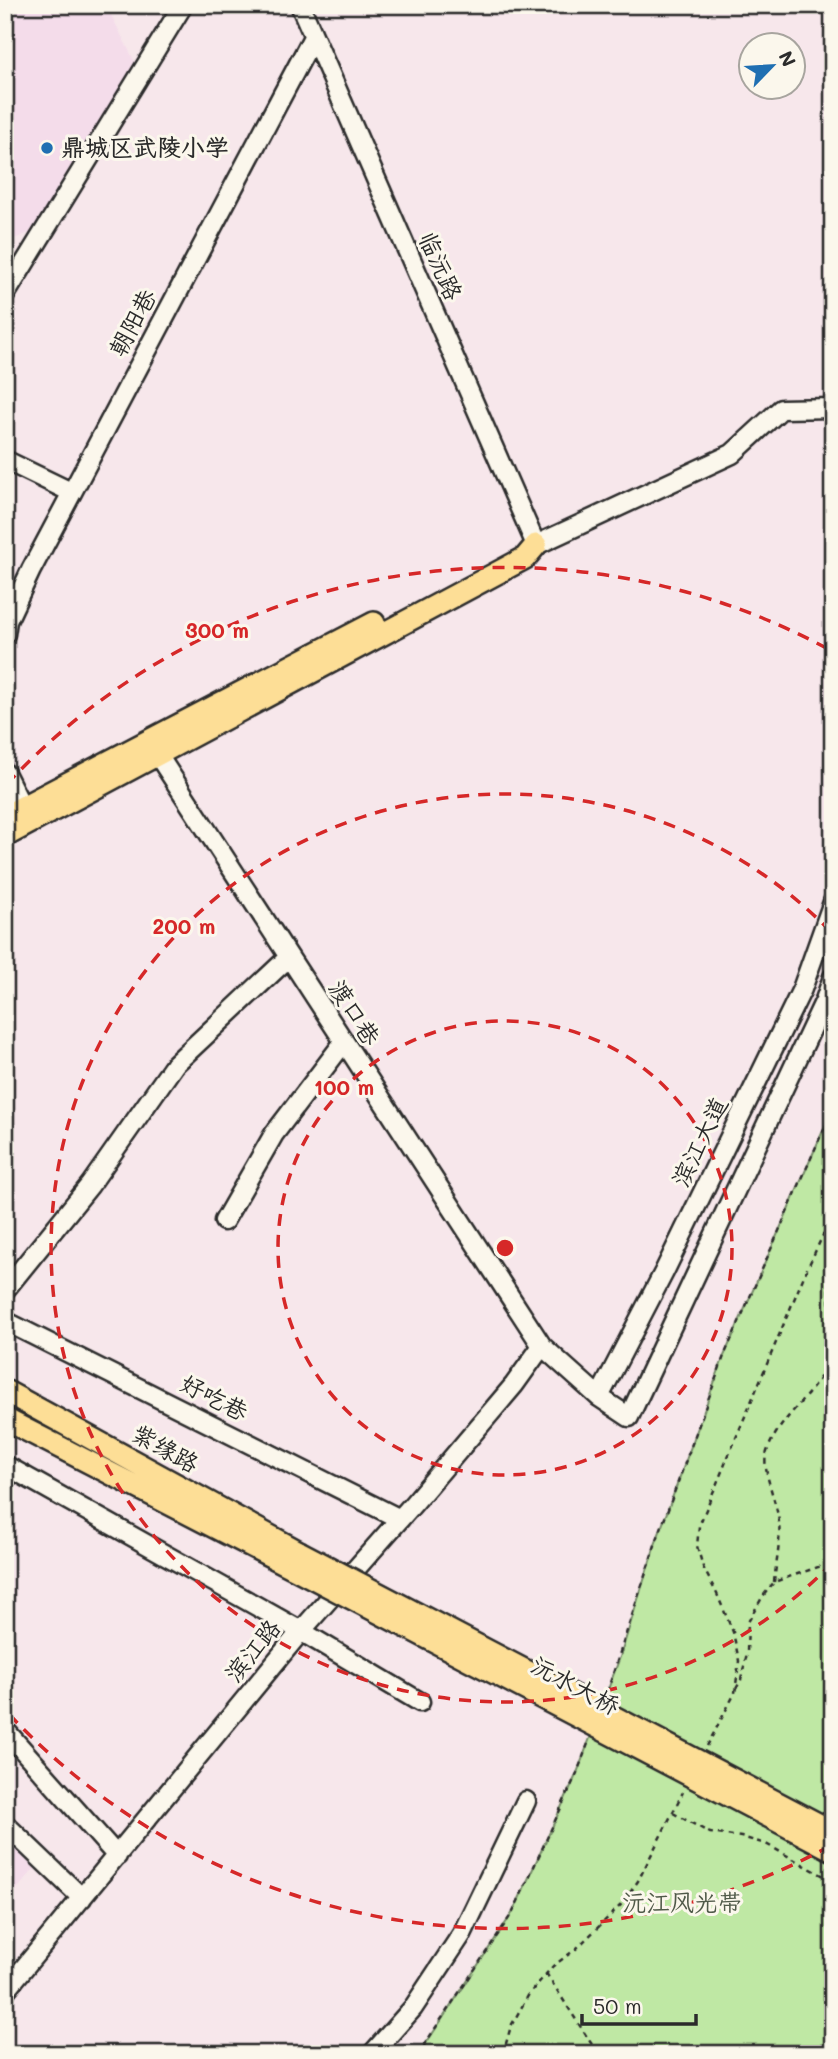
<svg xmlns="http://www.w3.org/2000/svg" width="838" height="2059" font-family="Mali,'LXGW WenKai TC',sans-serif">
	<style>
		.built { fill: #f4dcea }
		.green { fill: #bfe8a4; stroke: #758a68; stroke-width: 2 }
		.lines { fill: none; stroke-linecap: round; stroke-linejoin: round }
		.minor-casing { stroke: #2b2b2b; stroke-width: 23 }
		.major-casing { stroke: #2b2b2b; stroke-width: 26 }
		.path { stroke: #2b2b2b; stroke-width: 2.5; stroke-dasharray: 5 5; stroke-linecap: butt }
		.minor { stroke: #fbf7ec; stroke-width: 18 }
		.major { stroke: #fdde96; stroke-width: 21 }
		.major-bridge-casing { stroke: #2b2b2b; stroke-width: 26; stroke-linecap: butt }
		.major-bridge { stroke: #fdde96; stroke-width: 21 }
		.ring { fill: none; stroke: #d62828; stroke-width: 3.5; stroke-dasharray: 12 9 }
		.poi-dot { fill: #1f6fb2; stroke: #fbf7ec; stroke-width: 2.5 }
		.labels { text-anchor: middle; stroke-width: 6; stroke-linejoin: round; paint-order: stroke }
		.poi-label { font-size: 24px; font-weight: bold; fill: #2b2b2b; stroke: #fbf7ec; text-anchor: start }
		.street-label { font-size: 24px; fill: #2b2b2b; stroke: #fbf7ec }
		.park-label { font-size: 24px; fill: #505a49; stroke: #fbf7ec }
		.centre { fill: #d62828; stroke: #fbf7ec; stroke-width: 3.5 }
		.ring-label { font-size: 21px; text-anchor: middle; font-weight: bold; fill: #d62828; stroke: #fbf7ec; stroke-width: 6; stroke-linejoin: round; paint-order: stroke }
	</style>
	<rect width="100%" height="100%" fill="#f7e7eb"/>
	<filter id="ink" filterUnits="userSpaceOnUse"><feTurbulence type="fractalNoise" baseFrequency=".0143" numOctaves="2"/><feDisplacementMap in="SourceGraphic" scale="14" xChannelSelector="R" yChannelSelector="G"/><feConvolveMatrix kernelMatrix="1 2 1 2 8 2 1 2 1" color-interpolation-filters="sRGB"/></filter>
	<g filter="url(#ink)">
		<path class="built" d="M5 5H106L137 66 38 230 5 242Z
			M5 1838 36 1867 5 1903Z"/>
		<path class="green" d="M833 1108V2054H419L513 1912 577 1773 620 1657 655 1545 724 1356Z"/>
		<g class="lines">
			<defs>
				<path id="minor" d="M300 5 536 545 732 454 781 409 833 408
					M5 295 183 5
					M5 460 71 492
					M5 634 7 621 31 570 313 37
					M150 743 542 1346 599 1397 629 1417 825 1000 833 977
					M5 773 27 817
					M224 1221 274 1134 344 1042
					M5 1290 90 1185 175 1064 289 957
					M5 1321 400 1519
					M599 1397 664 1272 802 989 833 902
					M5 1465 294 1627 420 1702
					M5 1730 117 1856
					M5 1824 82 1898
					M5 1991 301 1631 414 1503 514 1385 542 1346
					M372 2054 413 2008 462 1934 526 1801"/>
				<path id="major" d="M5 816 374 623
					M5 836 525 558 536 545
					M5 1391 299 1552
					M5 1419 294 1568"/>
			</defs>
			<use href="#minor" class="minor-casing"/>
			<use href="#major" class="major-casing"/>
			<path class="path" d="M774 1582C776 1563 781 1541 779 1523 778 1506 762 1470 766 1455 777 1416 820 1394 829 1356 837 1322 821 1281 833 1250
				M736 1689 741 1680 747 1653 748 1622 763 1596 774 1582 833 1562
				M607 1692 655 1545 724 1356 833 1108
				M707 1746 735 1693 739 1661 733 1632 717 1594 703 1567 697 1546 699 1526 806 1271 833 1214
				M673 1813 710 1833 741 1837 766 1844 833 1881
				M546 1973 598 2054
				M418 2054 513 1912 577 1773 589 1741
				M503 2054 511 2026 529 1994 553 1966 576 1949 623 1903 638 1881 683 1792"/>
			<use href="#minor" class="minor"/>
			<use href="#major" class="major"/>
			<defs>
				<path id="major-bridge" d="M299 1552 833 1832
					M294 1568 833 1850"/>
			</defs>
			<use href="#major-bridge" class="major-bridge-casing"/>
			<use href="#major-bridge" class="major-bridge"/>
		</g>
	</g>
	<g class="ring">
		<circle cx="505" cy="1248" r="227"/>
		<path d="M832 1563A454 454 0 1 1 832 933"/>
		<path d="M830 1846A681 681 0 0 1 7 1712M7 784A681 681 0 0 1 830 650"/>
	</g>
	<circle class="poi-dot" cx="47" cy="148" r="7"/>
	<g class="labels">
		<g class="poi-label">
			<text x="61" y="156">鼎城区武陵小学</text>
		</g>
		<g class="street-label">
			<text transform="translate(440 266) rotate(66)" y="8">临沅路</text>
			<text transform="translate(133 323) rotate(-62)" y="8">朝阳巷</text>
			<text transform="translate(354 1013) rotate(57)" y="8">渡口巷</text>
			<text transform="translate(700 1142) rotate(-64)" y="8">滨江大道</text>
			<text transform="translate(214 1398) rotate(27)" y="8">好吃巷</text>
			<text transform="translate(165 1449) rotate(29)" y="8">紫缘路</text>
			<text transform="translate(253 1651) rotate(-51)" y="8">滨江路</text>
			<text transform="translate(575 1686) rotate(28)" y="8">沅水大桥</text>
		</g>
		<g class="park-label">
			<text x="682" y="1911">沅江风光带</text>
		</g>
	</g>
	<circle cx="505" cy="1248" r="10" class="centre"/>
	<g class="ring-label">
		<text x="217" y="638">300 m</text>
		<text x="184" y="934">200 m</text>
		<text x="344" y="1095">100 m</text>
	</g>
	<rect width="838" height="2059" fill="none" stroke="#fbf7ec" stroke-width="28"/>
	<rect x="14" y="14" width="810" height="2031" fill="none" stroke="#2b2b2b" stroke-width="2.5" filter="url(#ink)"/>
	<g transform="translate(772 66) rotate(65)"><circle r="33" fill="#fbf7ec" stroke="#a8a59f" stroke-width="2"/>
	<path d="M0-5L12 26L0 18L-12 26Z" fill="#1f6fb2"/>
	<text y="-10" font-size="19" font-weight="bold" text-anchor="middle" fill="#2b2b2b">N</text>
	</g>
	<path d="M582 2014v10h114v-10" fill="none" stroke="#2b2b2b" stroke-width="3.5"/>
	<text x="593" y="2014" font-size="21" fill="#2b2b2b" stroke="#fbf7ec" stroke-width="5" paint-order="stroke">50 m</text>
</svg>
